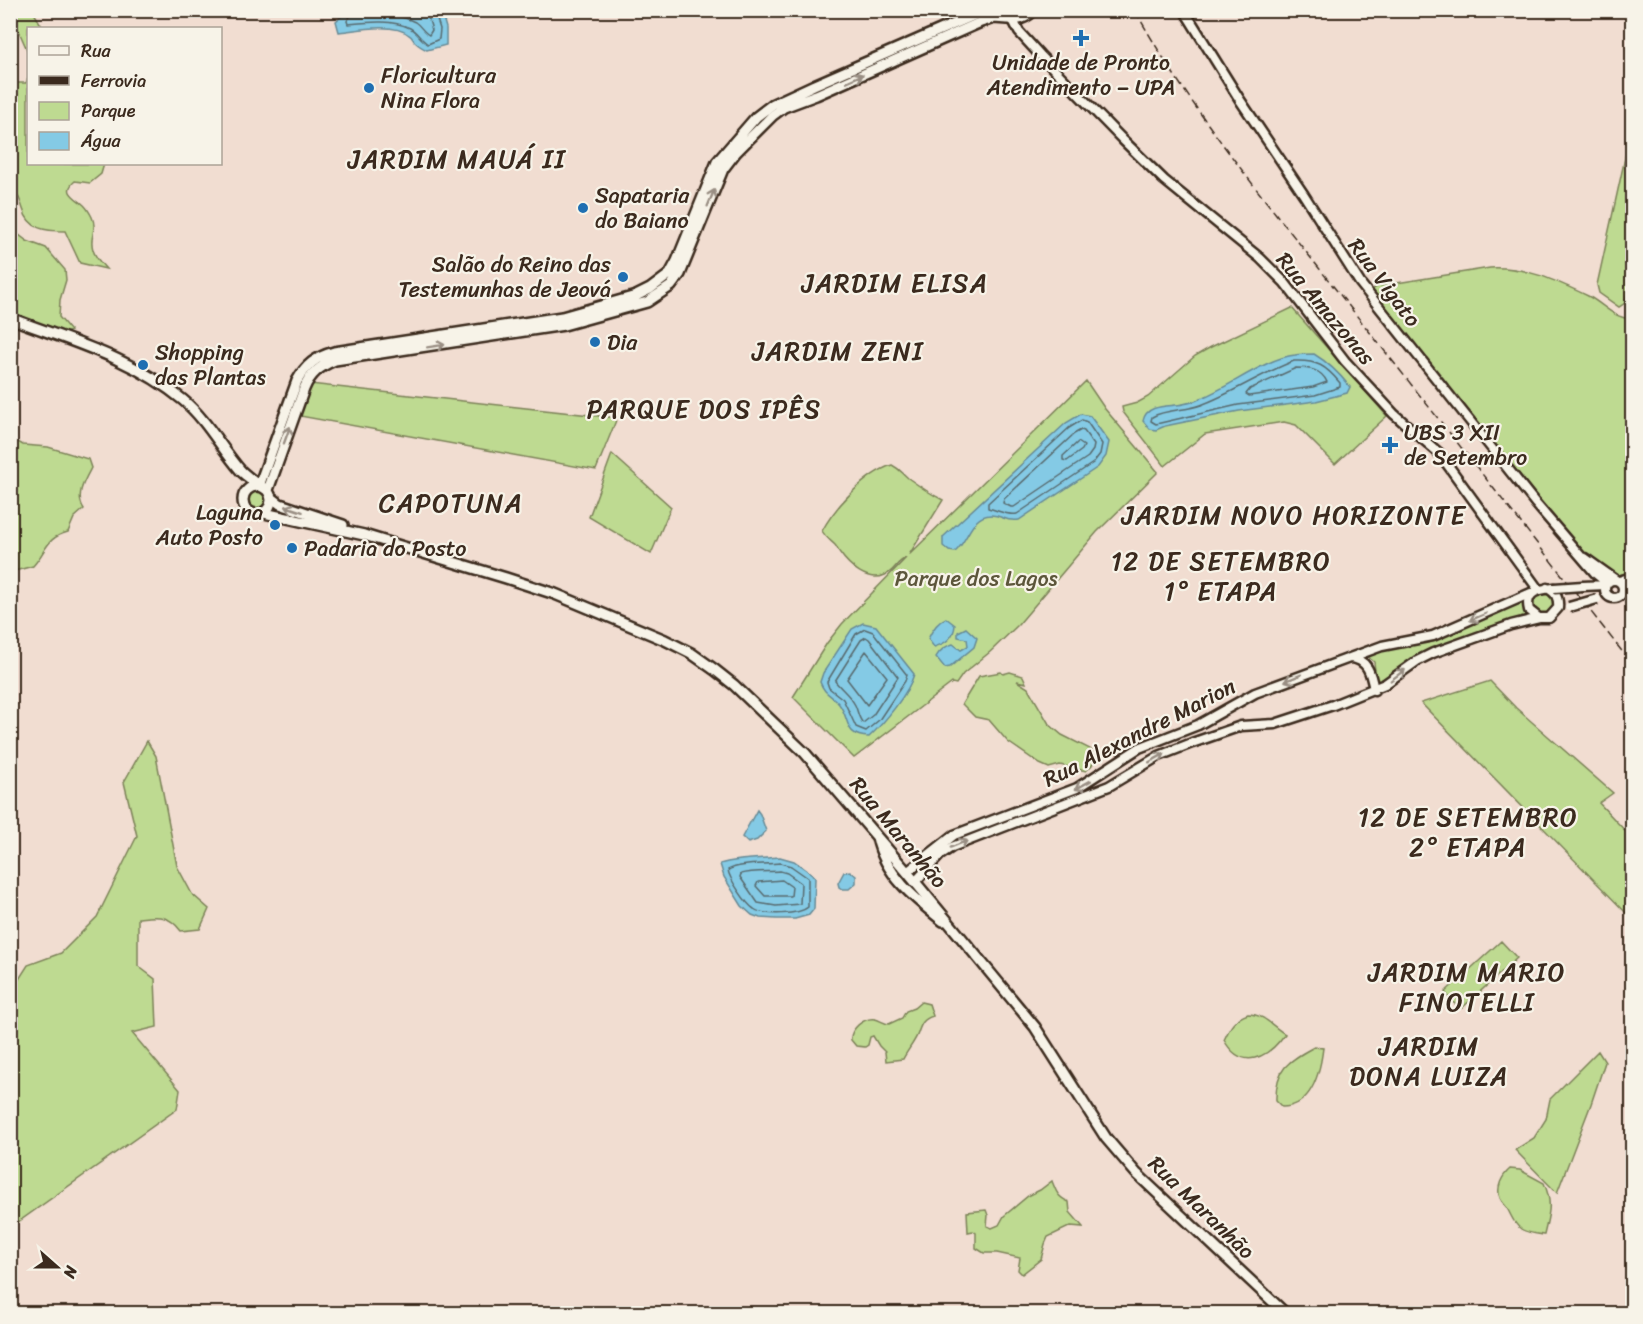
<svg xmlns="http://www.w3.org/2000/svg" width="1643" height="1324" font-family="Sriracha,sans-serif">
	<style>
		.green { fill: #beda91; stroke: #7c8258; stroke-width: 1.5 }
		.water { fill: #84cae5; stroke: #678a95; stroke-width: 1.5 }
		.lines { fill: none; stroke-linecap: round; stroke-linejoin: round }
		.shore { stroke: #586a6e; stroke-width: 1.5 }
		.tertiary-casing { stroke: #3b2a1e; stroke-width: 13 }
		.secondary-casing { stroke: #3b2a1e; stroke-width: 14 }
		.tertiary { stroke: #f7f3e8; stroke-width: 8 }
		.secondary { stroke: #f7f3e8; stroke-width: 9 }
		.rail { stroke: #3b2a1e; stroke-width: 1.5; stroke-dasharray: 9 4.5; stroke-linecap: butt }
		.tertiary-bridge-casing { stroke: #3b2a1e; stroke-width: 13; stroke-linecap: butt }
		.tertiary-bridge { stroke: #f7f3e8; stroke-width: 8 }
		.oneway { stroke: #998e83 }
		.poi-dot { fill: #1f6fb2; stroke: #f7f3e8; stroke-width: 2 }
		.labels { text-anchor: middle; stroke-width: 4.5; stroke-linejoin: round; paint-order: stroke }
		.poi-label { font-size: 22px; fill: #3b2a1e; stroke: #f7f3e8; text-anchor: start }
		.street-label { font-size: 22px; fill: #3b2a1e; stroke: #f7f3e8 }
		.park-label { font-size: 22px; fill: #5c563b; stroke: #f7f3e8 }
		.quarter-label { font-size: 26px; letter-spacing: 1.5px; fill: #3b2a1e; stroke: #f7f3e8 }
	</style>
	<rect width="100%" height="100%" fill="#f1ddd1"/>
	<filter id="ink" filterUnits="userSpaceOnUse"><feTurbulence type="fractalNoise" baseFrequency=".0167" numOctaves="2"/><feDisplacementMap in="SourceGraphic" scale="12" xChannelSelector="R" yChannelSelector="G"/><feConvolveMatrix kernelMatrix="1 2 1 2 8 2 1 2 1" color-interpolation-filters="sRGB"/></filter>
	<g filter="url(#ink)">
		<path class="green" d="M10 11H33L43 28H28V52Z
			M28 78V164H104L101 174 90 183 75 181C62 192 75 197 84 205 87 208 90 213 92 217 96 226 93 231 92 240 91 252 98 260 106 269L80 263 65 231C46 231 29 230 23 209 20 200 19 195 11 190V83H26Z
			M1632 126V268L1625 303 1619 307 1599 293 1597 285Z
			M10 228 27 241 46 248 65 270 66 280 60 300 59 317 71 331 57 335 11 315Z
			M1490 268C1525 266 1557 281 1588 296 1605 305 1611 317 1632 319V573L1618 575 1611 572 1585 553 1552 515 1373 293V289L1378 286Z
			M1292 308 1387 416 1335 464 1296 425 1284 422 1205 434 1165 466 1123 412 1122 407 1137 403 1148 397 1195 356 1211 347Z
			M1086 381 1105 409 1158 472 1097 532 1018 625 990 652 963 674 956 684 952 683 854 758 793 697 827 643 842 624 906 558C897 561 894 572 885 575 868 583 849 566 840 553 838 551 837 547 835 545 830 540 826 538 822 531 835 507 865 474 892 465 900 469 902 473 908 478 919 486 931 494 943 500L909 555Z
			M310 384 617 418 596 470 300 416Z
			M11 438 23 445 48 447 88 459 91 468C84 481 75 496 84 509L74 518 68 532C45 538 47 551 33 566L11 572Z
			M612 454 671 507 651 554 589 517Z
			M245 500a12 12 0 1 1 24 0a12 12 0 1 1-24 0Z
			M1543 591 1551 593 1556 601 1553 612 1542 616 1532 610V597Z
			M1524 602 1529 617 1415 657 1385 680 1379 682 1376 680 1374 662 1366 655 1376 651 1429 641Z
			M1001 672 1003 674 1010 672 1023 676 1026 683 1017 681 1028 688 1049 724 1062 735 1090 749 1096 755 1092 765 1086 771 1060 765 1049 768 1040 764 1008 742 989 720 975 717 962 704 979 676Z
			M1490 681 1516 708 1613 793 1599 803 1632 838V919L1421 703Z
			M147 741 156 756 177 866 192 894 209 909 200 929 181 931C168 914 158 916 138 918V966L155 979 157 1027 132 1033 180 1090 177 1109 11 1227V987H14L28 965 61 953 97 917 137 836 124 782Z
			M1501 941 1517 958 1462 1008 1452 1002 1445 992Z
			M921 1002 929 1004 933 1016C923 1019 921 1024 918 1033 916 1040 907 1051 903 1059L886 1061 885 1052 879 1046 873 1036 870 1037 868 1045 865 1047 856 1046 851 1040C850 1029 864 1017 875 1019 880 1020 884 1024 889 1024L902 1018 906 1011 914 1008Z
			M1248 1014C1264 1014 1272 1026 1285 1034 1268 1058 1242 1072 1224 1040 1230 1027 1234 1019 1248 1014Z
			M1314 1047 1323 1048C1320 1073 1311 1107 1282 1107L1276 1101C1275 1069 1288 1061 1314 1047Z
			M1598 1051 1605 1062 1591 1104 1557 1193 1515 1150 1534 1138 1546 1119 1550 1099Z
			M1510 1169 1520 1170 1544 1183C1553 1204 1549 1213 1544 1235 1537 1234 1527 1233 1521 1229 1514 1224 1512 1217 1508 1210 1506 1205 1502 1203 1500 1198 1496 1187 1502 1176 1510 1169Z
			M1052 1181C1056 1191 1057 1197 1069 1202L1070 1212 1083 1227 1071 1226 1048 1237 1045 1244 1041 1259 1022 1274 1018 1270 1020 1258 997 1253H984L976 1248V1233L973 1231 968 1232 967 1212 986 1210 988 1215 987 1226 992 1228 999 1225 1004 1216 1028 1196 1040 1190Z"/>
		<path class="water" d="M349 10 435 11 442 14 446 28V45L427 50C423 48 418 45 415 42 413 40 412 36 409 35 394 22 357 30 339 32L336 21Z
			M1314 354C1329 363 1339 373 1350 387L1347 393 1316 401 1239 411 1165 426 1156 430 1150 429 1143 421C1146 403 1171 407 1183 404 1189 403 1196 401 1201 398 1230 387 1266 358 1295 355 1301 354 1308 354 1314 354Z
			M1081 414 1090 416 1109 442 1106 456 1098 467 1019 520C1004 522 1003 515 991 515 971 515 968 541 955 552L949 551 943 546V537L1066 423Z
			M946 618 955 625C954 638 945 644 934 647L928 639C932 630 937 622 946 618Z
			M863 623 876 626 914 674C909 693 884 723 869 737 843 736 851 720 839 704 831 694 825 695 820 682L823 673 852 629Z
			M966 628 977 638 974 647 950 667 945 668 936 657C940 650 945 646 953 644L961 650 968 646 967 639 958 637V632Z
			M757 810 760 814 766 831 757 840 748 843 742 837Z
			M780 857 794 861 812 874 815 878 814 909 809 915 795 919H776L760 918 752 915 742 906 724 877 720 864C739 858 760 859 780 857Z
			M850 871 856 876V883L849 889H842L839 887 838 883 844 872Z"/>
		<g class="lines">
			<path class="shore" d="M352 10 351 15 347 21 348 24C368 22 392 19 410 28 417 32 421 40 428 44L439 39 440 29 434 10
				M359 10 362 14C380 15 398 13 415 22 421 26 423 32 429 35L432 30 426 10
				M1294 361C1317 360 1326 366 1340 383V387L1315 395 1238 405 1156 424 1151 421 1152 417C1166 409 1185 411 1201 405 1233 393 1262 373 1294 361Z
				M1296 368C1309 368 1321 369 1327 382L1313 387 1249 396 1246 394 1250 389Z
				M1082 420 1087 422 1102 444 1100 454 1093 463 1017 514C1008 516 997 510 988 508V503L1069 428Z
				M1081 430 1084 431 1094 445 1093 450 1088 457 1014 507H1011L1003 503 1004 499 1074 434Z
				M1078 442 1084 446 1082 450 1067 461 1063 460V456Z
				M865 629 873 632 907 675 905 681 879 720 866 731 856 727 843 699 829 688 827 682 856 634Z
				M866 637 869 639 898 677 873 715 863 723C858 718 858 711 855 705 850 695 841 689 835 681L861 640Z
				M866 651 887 677 867 705 847 679Z
				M780 863 791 866 808 878V907C799 915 764 916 754 909 746 904 729 878 728 870 740 863 765 865 780 863Z
				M780 871 787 873 801 883 800 904 776 906 758 903 740 877 741 874C753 871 768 872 780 871Z
				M782 880 792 887 791 896H765L756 886 758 882Z"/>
			<defs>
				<path id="tertiary" d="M1184 10 1240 100 1304 195 1360 283 1536 504 1596 574 1607 583
					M1013 20 1019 32 1040 55 1123 140 1164 180 1260 258 1285 283 1345 361 1394 414 1439 453 1538 589
					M1585 558 1616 580
					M1605 589a9 9 0 1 1 18 0a9 9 0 1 1-18 0Z
					M1619 581 1632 577
					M1583 586 1606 585
					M1547 588C1556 592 1559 598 1558 608L1549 618H1539L1529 610C1524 591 1540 589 1554 588
					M1623 591 1632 592
					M1350 658C1368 659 1371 674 1374 690
					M907 872 954 835 1077 788 1139 748 1198 725 1255 693 1382 646 1433 636 1531 593
					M915 882 940 855 952 847 1109 786 1159 756 1192 743 1241 726 1275 724 1333 705 1385 684 1417 661 1433 653 1511 625 1539 618"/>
				<path id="secondary" d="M998 10C1008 25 1023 21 1034 10
					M10 318C70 341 133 358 183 400 207 420 221 448 241 471 246 476 253 480 258 486
					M243 500a14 14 0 1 1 28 0a14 14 0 1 1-28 0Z
					M259 486 297 381C306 365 316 357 334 352L562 317 636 296 650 289 670 274 677 261 717 162 756 117 773 104 814 85 986 10
					M268 490 304 389C310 374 320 366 335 360L564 325 647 302 671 286 680 274 723 169 736 152 772 116 784 107 816 95 981 22 994 18 1007 19
					M271 497 280 504 343 525
					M264 513 364 535 506 578 555 594 665 640 691 653 715 670 734 685 805 753 907 872 1035 1027 1106 1138 1136 1173 1286 1314
					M877 837C885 875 914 898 943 921"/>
			</defs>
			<use href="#tertiary" class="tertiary-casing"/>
			<use href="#secondary" class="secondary-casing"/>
			<use href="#tertiary" class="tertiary"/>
			<use href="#secondary" class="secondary"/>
			<path class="rail" d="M1135 10C1193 115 1271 207 1345 301 1441 422 1537 543 1632 664"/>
			<defs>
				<path id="tertiary-bridge" d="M1554 588 1583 586
					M1569 607 1597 599"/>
			</defs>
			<use href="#tertiary-bridge" class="tertiary-bridge-casing"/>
			<use href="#tertiary-bridge" class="tertiary-bridge"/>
		</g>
		<defs><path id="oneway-shaft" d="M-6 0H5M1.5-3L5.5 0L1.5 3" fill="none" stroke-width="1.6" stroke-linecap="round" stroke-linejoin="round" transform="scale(1.5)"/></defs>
		<g class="oneway">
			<use href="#oneway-shaft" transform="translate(855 78) rotate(-24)"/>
			<use href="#oneway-shaft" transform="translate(711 198) rotate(-68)"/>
			<use href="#oneway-shaft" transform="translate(436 346) rotate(-9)"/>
			<use href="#oneway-shaft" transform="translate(287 435) rotate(-70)"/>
			<use href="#oneway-shaft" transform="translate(294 509) rotate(-162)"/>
			<use href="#oneway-shaft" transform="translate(1478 617) rotate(157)"/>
			<use href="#oneway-shaft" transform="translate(1398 675) rotate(-37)"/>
			<use href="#oneway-shaft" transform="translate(1293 678) rotate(158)"/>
			<use href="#oneway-shaft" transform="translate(1157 758) rotate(-29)"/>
			<use href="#oneway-shaft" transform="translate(1083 785) rotate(151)"/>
			<use href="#oneway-shaft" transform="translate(959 844) rotate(-23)"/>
		</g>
	</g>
	<g class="poi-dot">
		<path d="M1078 29h6v6h6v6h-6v6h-6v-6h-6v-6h6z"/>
		<circle cx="369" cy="88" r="6"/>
		<circle cx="583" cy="208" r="6"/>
		<circle cx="623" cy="277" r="6"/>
		<circle cx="595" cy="342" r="6"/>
		<circle cx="143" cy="365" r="6"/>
		<path d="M1387 436h6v6h6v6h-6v6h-6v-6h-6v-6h6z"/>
		<circle cx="275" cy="525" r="6"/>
		<circle cx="292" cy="548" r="6"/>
	</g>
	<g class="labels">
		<g class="poi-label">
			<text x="1081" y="70" text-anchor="middle">Unidade de Pronto<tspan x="1081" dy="25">Atendimento – UPA</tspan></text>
			<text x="381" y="83">Floricultura<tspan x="381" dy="25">Nina Flora</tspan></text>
			<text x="595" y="203">Sapataria<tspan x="595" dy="25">do Baiano</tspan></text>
			<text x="611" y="272" text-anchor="end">Salão do Reino das<tspan x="611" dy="25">Testemunhas de Jeová</tspan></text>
			<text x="607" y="350">Dia</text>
			<text x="155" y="360">Shopping<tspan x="155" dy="25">das Plantas</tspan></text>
			<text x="1404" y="440">UBS 3 XII<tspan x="1404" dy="25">de Setembro</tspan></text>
			<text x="263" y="520" text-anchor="end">Laguna<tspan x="263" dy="25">Auto Posto</tspan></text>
			<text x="304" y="556">Padaria do Posto</text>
		</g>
		<g class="street-label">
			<text transform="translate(1385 282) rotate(53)" y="8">Rua Vigato</text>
			<text transform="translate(1326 308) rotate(50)" y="8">Rua Amazonas</text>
			<text transform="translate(1139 732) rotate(-27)" y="8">Rua Alexandre Marion</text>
			<text transform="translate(899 832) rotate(50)" y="8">Rua Maranhão</text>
			<text transform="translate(1202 1207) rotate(44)" y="8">Rua Maranhão</text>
		</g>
		<g class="park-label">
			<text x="976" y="586">Parque dos Lagos</text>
		</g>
		<g class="quarter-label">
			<text x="457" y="168">JARDIM MAUÁ II</text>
			<text x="895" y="292">JARDIM ELISA</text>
			<text x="838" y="360">JARDIM ZENI</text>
			<text x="704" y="418">PARQUE DOS IPÊS</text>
			<text x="451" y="512">CAPOTUNA</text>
			<text x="1294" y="524">JARDIM NOVO HORIZONTE</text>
			<text x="1221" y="570">12 DE SETEMBRO<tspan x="1221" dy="30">1° ETAPA</tspan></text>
			<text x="1468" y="826">12 DE SETEMBRO<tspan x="1468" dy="30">2° ETAPA</tspan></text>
			<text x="1467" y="981">JARDIM MARIO<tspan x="1467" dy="30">FINOTELLI</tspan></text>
			<text x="1429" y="1055">JARDIM<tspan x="1429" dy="30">DONA LUIZA</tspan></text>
		</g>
	</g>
	<rect width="1643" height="1324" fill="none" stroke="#f7f3e8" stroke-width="36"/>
	<rect x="18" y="18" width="1607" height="1288" fill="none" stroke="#3b2a1e" stroke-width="2" filter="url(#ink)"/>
	<rect x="27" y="27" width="195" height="138" fill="#f7f3e8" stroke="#aca397" stroke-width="1.5"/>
	<rect x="39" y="46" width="30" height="9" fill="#f7f3e8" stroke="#aca397" stroke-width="1.5"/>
	<text x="81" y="57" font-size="18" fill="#3b2a1e">Rua</text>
	<rect x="39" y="76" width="30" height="9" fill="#3b2a1e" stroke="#aca397" stroke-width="1.5"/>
	<text x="81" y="87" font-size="18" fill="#3b2a1e">Ferrovia</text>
	<rect x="39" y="102" width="30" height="18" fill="#beda91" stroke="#aca397" stroke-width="1.5"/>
	<text x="81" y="117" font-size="18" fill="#3b2a1e">Parque</text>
	<rect x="39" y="132" width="30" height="18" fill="#84cae5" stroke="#aca397" stroke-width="1.5"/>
	<text x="81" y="147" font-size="18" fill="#3b2a1e">Água</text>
	<g transform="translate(57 1267) rotate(111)" stroke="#f7f3e8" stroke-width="4.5" paint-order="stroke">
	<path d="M0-4.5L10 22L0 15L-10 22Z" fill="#3b2a1e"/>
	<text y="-9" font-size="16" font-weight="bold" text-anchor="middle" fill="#3b2a1e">N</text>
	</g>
</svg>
